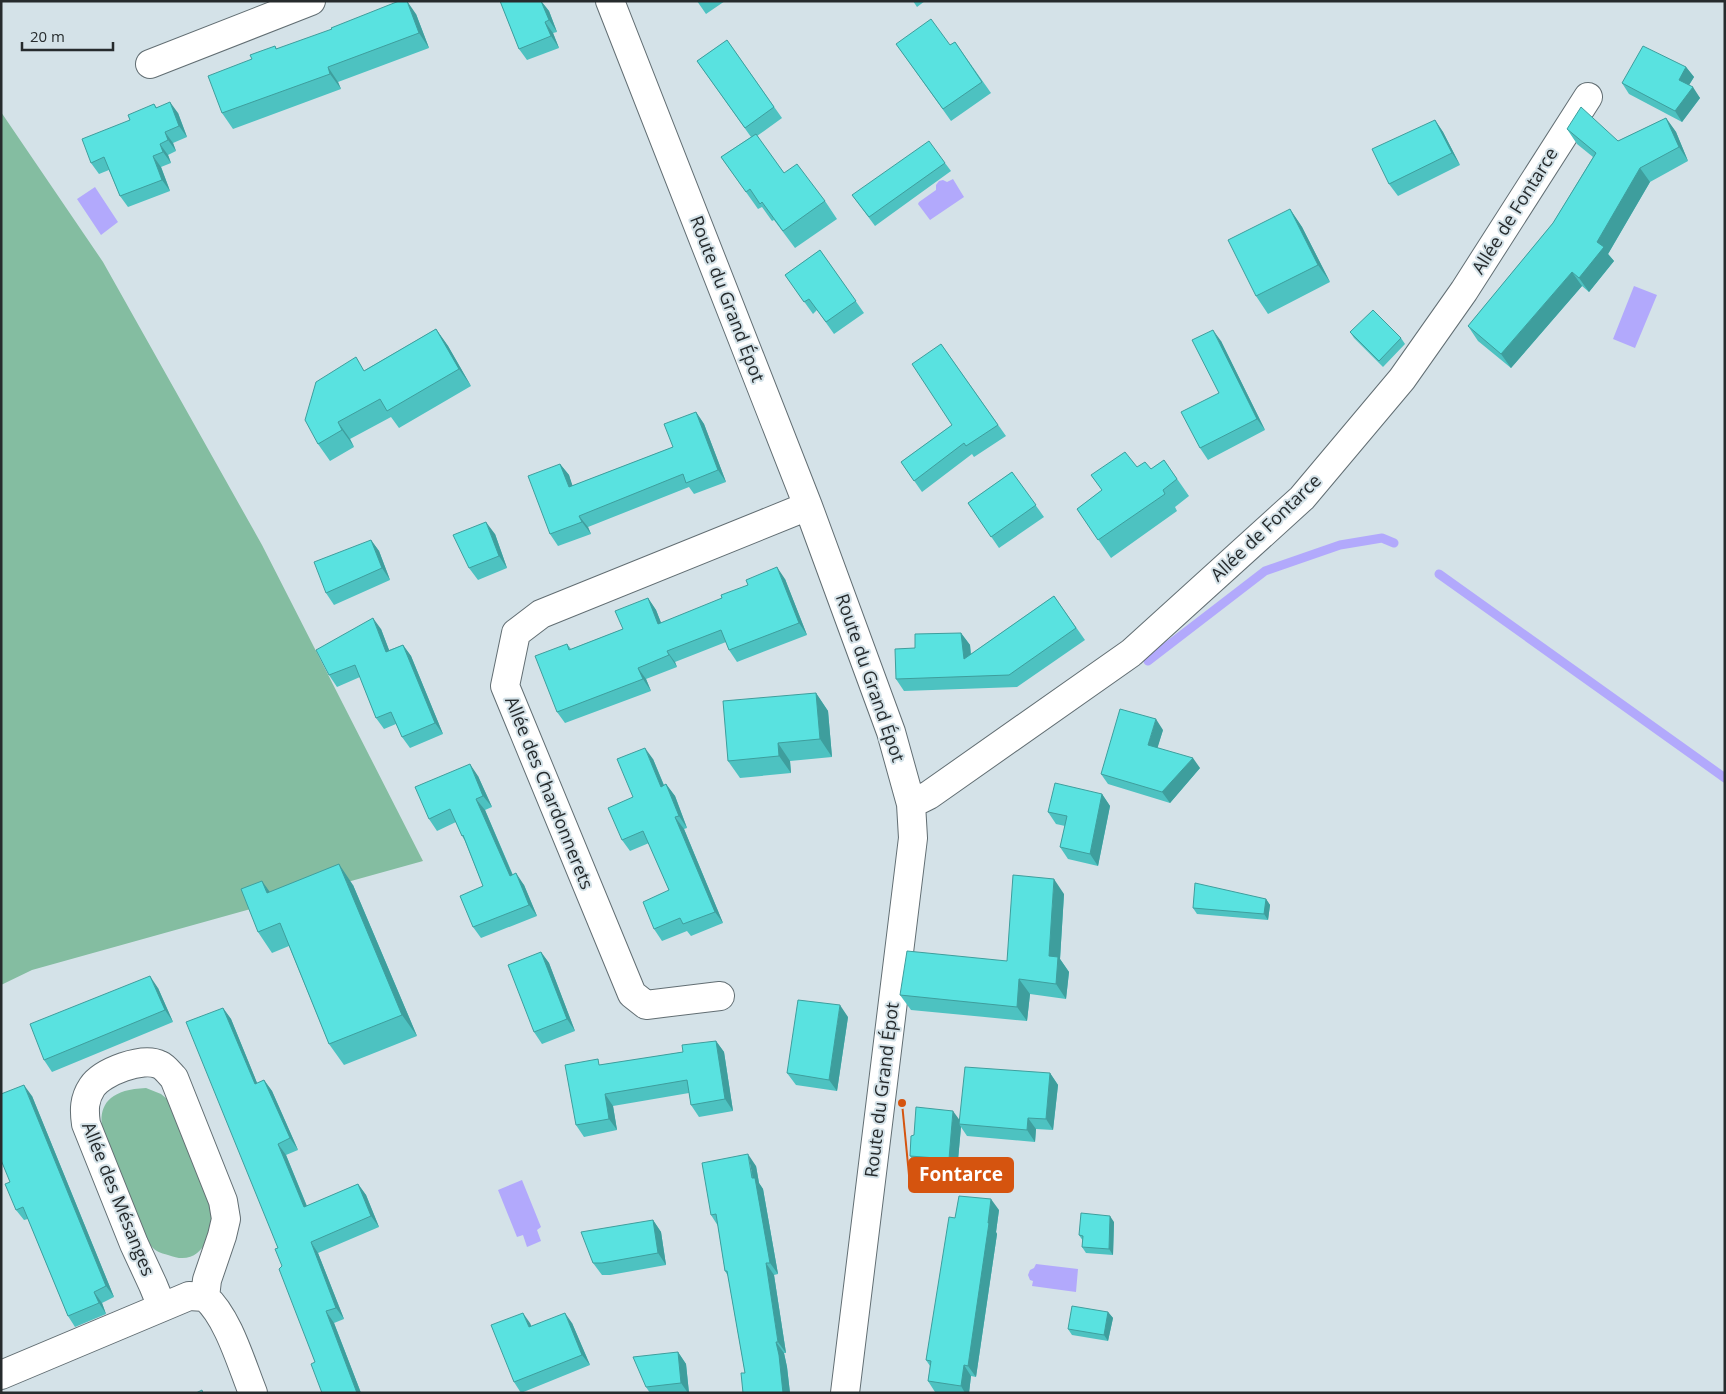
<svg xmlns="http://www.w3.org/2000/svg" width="1726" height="1394" font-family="'Open Sans',sans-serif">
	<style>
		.green { fill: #84bda1 }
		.water { fill: #b2a9fc }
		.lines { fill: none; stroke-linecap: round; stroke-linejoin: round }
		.stream { stroke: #b2a9fc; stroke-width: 9 }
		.minor-casing { stroke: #626e73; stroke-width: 30 }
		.minor { stroke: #fff; stroke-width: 28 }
		.wall { fill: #4dc2c1 }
		.shaded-wall { fill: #3e9e9d }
		.building { fill: #59e2e0; stroke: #3e9e9d }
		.labels { text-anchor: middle; stroke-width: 4; stroke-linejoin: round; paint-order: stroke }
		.street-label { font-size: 18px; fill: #262b2d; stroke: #d4e2e8 }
		.leader { fill: none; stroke: #d5540f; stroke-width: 2 }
		.callout-dot { fill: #d5540f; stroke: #d4e2e8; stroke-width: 2 }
		.callout { fill: #d5540f; stroke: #d5540f; stroke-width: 2 }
		.callout-label { font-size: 19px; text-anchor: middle; font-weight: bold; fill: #fff }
	</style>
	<rect width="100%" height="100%" fill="#d4e2e8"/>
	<path class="green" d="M1 112 103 262 262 545 423 861 32 970 1 985Z
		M146 1088 161 1094 172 1103 214 1205C214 1232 203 1269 168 1255 164 1254 157 1252 154 1249 142 1239 132 1206 125 1191 109 1150 72 1091 146 1088Z"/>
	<path class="water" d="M953 179 964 197 930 220 918 204 919 202 936 190V185L939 181 943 180 947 182Z
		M95 187 118 222 101 235 77 199Z
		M1634 286 1657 295 1635 348 1613 339Z
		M522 1180 541 1227 537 1230 541 1241 527 1247 523 1235 517 1237 498 1190Z
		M1036 1264 1078 1269 1076 1292 1032 1286 1033 1281 1030 1280 1028 1275 1030 1270 1034 1268Z"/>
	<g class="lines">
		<path class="stream" d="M1439 574 1725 778
			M1148 661 1265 571 1340 545 1382 538 1394 543"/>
		<defs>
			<path id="minor" d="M610 1 808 506 891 732 911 804 913 838 845 1393
				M150 64 311 1
				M911 804 929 795 1131 653 1302 498 1402 379 1464 291 1588 97
				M720 996 646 1005 632 994 505 686 516 633 541 614 808 506
				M162 1307 153 1285 134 1244 86 1124C84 1110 84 1099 92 1087 102 1072 143 1056 160 1065 165 1067 170 1074 174 1078L223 1201 226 1219 222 1236 207 1280 205 1297
				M1 1375 189 1296 205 1297C228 1317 241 1363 253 1393"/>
		</defs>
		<use href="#minor" class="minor-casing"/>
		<use href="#minor" class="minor"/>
	</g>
	<path class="wall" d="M500 1H541L549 11 557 32 553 33 559 48 527 60 519 49Z
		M697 1H725L706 14Z
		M913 1H925L917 7Z
		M416 14 429 48 338 82 341 89 233 129 222 113 252 59 275 46 277 49Z
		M727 40 782 118 757 136 784 173 825 201 837 219 795 248 774 220 772 221 762 207 758 209 721 157 751 137 697 61Z
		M955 42 991 93 951 121 896 44 950 45Z
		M1686 67 1694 77 1689 85 1700 98 1682 122 1629 94 1622 83Z
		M154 104 157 108 178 113 187 137 173 143 176 151 168 155 171 163 161 167 170 191 128 207 120 196 109 170 99 174 91 163 130 120Z
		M1666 118 1676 132 1688 161 1650 182 1608 254 1614 261 1589 292 1582 286 1511 368 1478 341 1468 326 1553 223 1593 157 1577 144 1567 129 1618 141Z
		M1435 120 1443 132 1460 165 1398 196 1389 184Z
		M945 163 951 171 875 226 852 195Z
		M1290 209 1302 227 1330 282 1268 314 1256 296Z
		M820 250 864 313 834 334 817 310 813 314 785 275Z
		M436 329 448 346 471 386 399 428 391 417 350 439 354 447 330 461 318 444 365 370Z
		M1350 332 1401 338 1405 344 1383 367 1354 338Z
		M1221 341 1265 430 1208 460 1200 448 1219 393Z
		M941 344 1006 436 974 457 972 454 922 492 901 462 952 425Z
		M696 412 704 424 726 482 694 494 689 487 588 527 591 534 558 546 550 534 560 464 569 475 572 486 673 447Z
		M1164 460 1189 496 1175 507 1177 511 1111 558 1077 509 1102 490 1091 475 1137 467 1151 469Z
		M1012 472 1044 517 999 548 968 503Z
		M495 534 507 568 478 580 469 568Z
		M371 540 379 551 390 580 334 605 326 593Z
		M785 579 807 635 737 662 729 650 726 642 675 662 677 667 646 679 651 691 565 723 557 712 567 644 571 649 623 629 648 598 656 610 661 623Z
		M1054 596 1085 640 1017 687 904 691 896 679 915 648 961 633 970 645 971 654Z
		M381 629 389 650 403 645 411 656 443 734 410 748 402 737 396 724 384 729 376 718 360 677 337 687 329 675Z
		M816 693 828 711 832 757 790 761 791 773 740 778 728 761Z
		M1163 730 1157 748 1200 768 1170 803 1108 784 1101 774Z
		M653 759 664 785 666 784 675 796 687 828 684 829 723 923 691 936 687 931 662 941 654 929 669 890 649 843 630 851 622 840 633 797Z
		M478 776 492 807 485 810 513 875 524 885 537 916 481 938 473 927 483 886 465 841 462 836 456 822 437 831 429 819Z
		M1102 794 1110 806 1098 866 1068 859 1060 847 1065 826 1056 824 1048 812Z
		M353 885 417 1036 344 1065 329 1044 289 946 272 953 258 932 270 892Z
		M1064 894 1060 959 1069 972 1066 999 1030 994 1027 1021 911 1010 900 995 1007 961Z
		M1266 899 1270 905 1268 920 1197 914 1193 908Z
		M541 952 549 963 575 1031 542 1044 534 1032Z
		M158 988 173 1022 52 1072 44 1060Z
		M223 1008 231 1019 257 1083 264 1080 272 1091 298 1150 286 1155 307 1206 358 1184 366 1195 379 1227 318 1253 344 1319 334 1323 361 1393H322L315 1362 282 1266Z
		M848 1017 837 1091 796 1085 787 1073Z
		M716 1041 724 1052 733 1111 699 1117 691 1105 689 1093 613 1106 617 1130 584 1137 576 1125 602 1065 683 1052Z
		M1050 1073 1058 1085 1053 1130 1036 1129 1035 1142 967 1136 961 1127 957 1171 918 1168 910 1156 960 1120Z
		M32 1096 114 1297 102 1303 106 1314 75 1327 68 1316 28 1219 24 1220 16 1210 10 1182Z
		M756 1166 759 1183 763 1189 778 1274 774 1275 786 1353H784L787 1367 790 1393H743L745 1373 728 1276 725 1271 718 1226 711 1215Z
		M999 1210 996 1232 997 1234 976 1377 971 1376 969 1393H943L935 1392 928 1381 930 1366 926 1360 955 1218Z
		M653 1220 661 1232 666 1265 610 1275H602L593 1263Z
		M1114 1222 1113 1255 1086 1253 1082 1247 1083 1241 1079 1235Z
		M1108 1312 1113 1318 1108 1341 1072 1335 1068 1329Z
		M530 1323 531 1326 572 1323 590 1365 521 1393 514 1382Z
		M678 1352 686 1364 689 1393H650L646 1387Z"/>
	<path class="shaded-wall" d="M407 1 416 14 429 48 419 33Z
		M538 1H541L549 11 557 32 549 20Z
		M545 22 553 33 559 48 551 36Z
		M328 67 338 82 341 89 330 74Z
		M1686 67 1694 77 1686 90 1679 80Z
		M1693 87 1700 98 1682 122 1675 111Z
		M170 102 178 113 187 137 179 126Z
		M1666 118 1676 132 1688 161 1679 147Z
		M1435 120 1443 132 1460 165 1452 153Z
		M165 132 173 143 176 151 168 140Z
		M160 144 168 155 171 163 163 152Z
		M153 156 161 167 170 191 162 180Z
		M1640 168 1650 182 1608 254 1614 261 1589 292 1579 278 1597 242Z
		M1290 209 1302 227 1330 282 1318 265Z
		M1572 272 1582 286 1511 368 1501 354Z
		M436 329 448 346 471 386 459 369Z
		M1213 330 1221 341 1265 430 1257 419Z
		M696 412 704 424 726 482 718 470Z
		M338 422 350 439 354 447 342 430Z
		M560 464 569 475 577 499 569 487Z
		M579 516 588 527 591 534 582 522Z
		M486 522 495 534 507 568 499 556Z
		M371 540 379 551 390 580 382 568Z
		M777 567 785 579 807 635 799 623Z
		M648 598 656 610 666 635 658 624Z
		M373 618 381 629 394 663 386 652Z
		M961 633 970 645 972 671 964 659Z
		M403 645 411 656 443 734 435 723Z
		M667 651 675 662 677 667 669 655Z
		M638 668 646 679 651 691 643 679Z
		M816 693 828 711 832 757 820 739Z
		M1156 719 1163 730 1155 756 1148 745Z
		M778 743 790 761 791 773 779 756Z
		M645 748 653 759 669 798 661 787Z
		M1193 758 1200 768 1170 803 1162 792Z
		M470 764 478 776 492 807 483 796Z
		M666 784 675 796 687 828 679 816Z
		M1102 794 1110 806 1098 866 1090 854Z
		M476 799 485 810 518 888 510 876Z
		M675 817 684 829 723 923 715 912Z
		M339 864 353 885 417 1036 402 1015Z
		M516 873 524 885 537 916 529 905Z
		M1054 879 1064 894 1060 959 1069 972 1066 999 1056 984 1049 956Z
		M262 881 277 902 267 893Z
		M1266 899 1270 905 1268 920 1264 914Z
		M541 952 549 963 575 1031 567 1019Z
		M150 976 158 988 173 1022 165 1010Z
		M1019 979 1030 994 1027 1021 1017 1007Z
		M840 1005 848 1017 837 1091 829 1080Z
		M223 1008 231 1019 262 1095 255 1084Z
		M716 1041 724 1052 733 1111 725 1099Z
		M1050 1073 1058 1085 1053 1130 1046 1119Z
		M264 1080 272 1091 298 1150 290 1138Z
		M24 1085 32 1096 114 1297 106 1286Z
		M605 1094 613 1106 617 1130 609 1119Z
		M953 1111 961 1122 959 1124 961 1127 957 1171 949 1159Z
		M1028 1118 1036 1129 1035 1142 1027 1130Z
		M278 1144 286 1155 312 1219 304 1207Z
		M748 1154 756 1166 759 1183 763 1189 778 1274 770 1263Z
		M358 1184 366 1195 379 1227 371 1216Z
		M991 1199 999 1210 996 1232 997 1234 976 1377 968 1366Z
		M1110 1216 1114 1222 1113 1255 1109 1249Z
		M653 1220 661 1232 666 1265 658 1253Z
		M311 1242 318 1253 344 1319 336 1308Z
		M766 1263 774 1275 786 1353 778 1342Z
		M94 1292 102 1303 106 1314 99 1303Z
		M326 1311 334 1323 361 1393H357Z
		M1108 1312 1113 1318 1108 1341 1104 1335Z
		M523 1313 530 1323 536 1338 529 1327Z
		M565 1313 572 1323 590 1365 582 1355Z
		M776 1342 784 1353 787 1367 790 1393H783Z
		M678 1352 686 1364 689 1393H688L681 1383Z
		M964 1365 971 1376 969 1393H965L961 1386Z"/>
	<path class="building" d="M399 1H407L419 33 328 67 330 74 222 113 208 76 252 59 250 55 275 46 276 49 332 29 331 28Z
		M500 1H541L549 20 545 22 551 36 519 49Z
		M931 19 950 45 955 42 982 82 943 109 896 44Z
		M727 40 774 107 745 128 697 61Z
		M1643 46 1686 67 1679 80 1693 87 1675 111 1622 83Z
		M170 102 179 126 165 132 168 140 160 144 163 152 153 156 162 180 120 196 104 157 91 163 82 139 130 120 128 115 154 104 156 108Z
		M1581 107 1618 141 1666 118 1679 147 1640 168 1597 242 1604 247 1579 278 1572 272 1501 354 1468 326 1553 223 1596 153 1567 129Z
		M1435 120 1452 153 1389 184 1372 149Z
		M756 134 784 173 797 164 825 201 783 231 762 202 760 204 750 189 746 192 721 157Z
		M929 141 945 163 869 217 852 195Z
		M1290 209 1318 265 1256 296 1228 240Z
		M820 250 856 301 826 322 809 299 804 302 785 275Z
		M1373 310 1401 338 1379 361 1350 332Z
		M436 329 459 369 387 411 380 399 338 422 342 430 318 444 305 420 316 382 356 357 364 371Z
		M1213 330 1257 419 1200 448 1181 412 1219 393 1192 340Z
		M941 344 998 425 966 446 964 443 914 481 901 462 952 425 912 364Z
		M696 412 718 470 686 483 683 474 579 516 582 522 550 534 528 476 560 464 569 487 673 447 664 424Z
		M1125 452 1137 467 1145 462 1151 469 1164 460 1177 479 1163 490 1165 494 1098 540 1077 509 1102 490 1091 475Z
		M1012 472 1036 505 991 537 968 503Z
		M486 522 499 556 469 568 453 535Z
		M371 540 382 568 326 593 314 562Z
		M777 567 799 623 729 650 721 630 667 651 669 655 638 668 643 679 557 712 535 656 567 644 569 650 623 629 615 611 648 598 658 624 722 598 721 595 748 585 746 580Z
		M1054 596 1076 628 1009 675 896 679 895 649 915 648V634L961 633 964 659Z
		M373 618 386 652 403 645 435 723 402 737 391 712 376 718 355 665 329 675 316 650Z
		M816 693 820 739 778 743 779 756 728 761 723 701Z
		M1120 709 1156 719 1148 745 1193 758 1162 792 1101 774Z
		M645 748 661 787 666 784 679 816 675 817 715 912 683 924 680 918 654 929 643 902 669 890 643 831 622 840 608 808 633 797 617 759Z
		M470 764 483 796 476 799 510 876 516 873 529 905 473 927 460 896 483 886 463 835 462 836 450 809 429 819 415 787Z
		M1055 783 1102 794 1090 854 1060 847 1067 816 1048 812Z
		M339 864 402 1015 329 1044 280 923 258 932 241 889 262 881 267 893Z
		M1013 875 1054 879 1049 956 1058 957 1056 984 1019 979 1017 1007 900 995 907 951 1007 961Z
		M1195 883 1266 899 1264 914 1193 908Z
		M541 952 567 1019 534 1032 508 965Z
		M150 976 165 1010 44 1060 30 1024Z
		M798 1000 840 1005 829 1080 787 1073Z
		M223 1008 255 1084 264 1080 290 1138 278 1144 304 1207 358 1184 371 1216 311 1242 336 1308 326 1311 357 1393H322L311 1364 315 1362 279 1269 282 1266 275 1249 278 1248 186 1022Z
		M716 1041 725 1099 691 1105 687 1080 605 1094 609 1119 576 1125 565 1065 598 1059 599 1065 683 1052 682 1045Z
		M965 1067 1050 1073 1046 1119 1028 1118 1027 1130 959 1124Z
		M24 1085 106 1286 94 1292 99 1303 68 1316 23 1207 16 1210 5 1184 10 1182 1 1160V1094Z
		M916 1107 953 1111 949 1159 910 1156 911 1136 914 1135Z
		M748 1154 752 1178H755L770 1263H766L778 1342H776L779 1355 783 1393H743L741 1373H745L727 1271H725L716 1214 711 1215 702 1163Z
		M959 1196 991 1199 988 1223H989L968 1366 964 1365 961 1386 928 1381 931 1361 926 1360 949 1217 955 1218Z
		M1081 1213 1110 1216 1109 1249 1082 1247 1083 1236 1079 1235Z
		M653 1220 658 1253 602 1263H593L581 1232Z
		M1072 1306 1108 1312 1104 1335 1068 1329Z
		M523 1313 529 1327 565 1313 582 1355 514 1382 491 1325Z
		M678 1352 681 1383 646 1387 633 1357Z
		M202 1390 203 1393H196Z"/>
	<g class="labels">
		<g class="street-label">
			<text transform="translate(1515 211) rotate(-58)" y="6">Allée de Fontarce</text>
			<text transform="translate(727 299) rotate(69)" y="6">Route du Grand Épot</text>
			<text transform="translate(1266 528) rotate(-44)" y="6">Allée de Fontarce</text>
			<text transform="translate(870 678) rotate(71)" y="6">Route du Grand Épot</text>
			<text transform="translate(549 793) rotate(68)" y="6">Allée des Chardonnerets</text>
			<text transform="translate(882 1090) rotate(-83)" y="6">Route du Grand Épot</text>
			<text transform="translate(118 1199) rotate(68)" y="6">Allée des Mésanges</text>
		</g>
	</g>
	<path class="leader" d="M902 1103L909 1175"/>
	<circle class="callout-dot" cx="902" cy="1103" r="5"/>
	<rect class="callout" x="909" y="1158" width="104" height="34" rx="5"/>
	<g class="callout-label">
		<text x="961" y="1181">Fontarce</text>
	</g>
	<rect width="1726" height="1394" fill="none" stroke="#262b2d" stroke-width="5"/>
	<path d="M22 42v8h91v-8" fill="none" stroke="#262b2d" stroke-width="2.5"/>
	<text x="30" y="42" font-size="15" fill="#262b2d" stroke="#d4e2e8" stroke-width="4" paint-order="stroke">20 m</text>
</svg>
